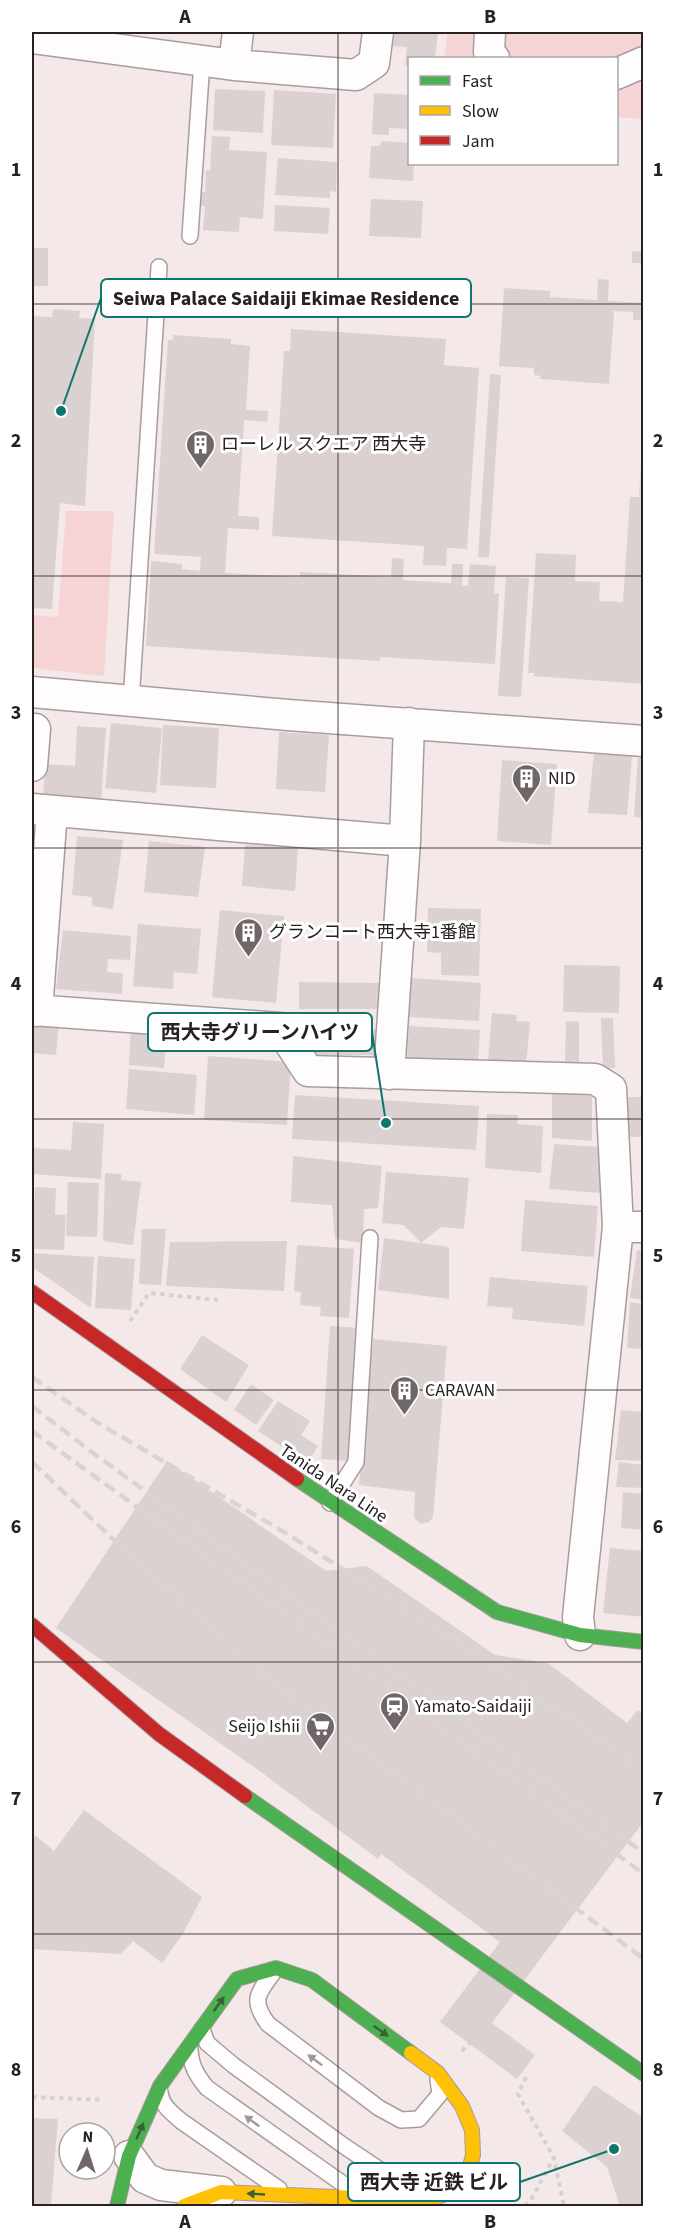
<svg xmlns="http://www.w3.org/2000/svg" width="675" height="2238" font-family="'Source Sans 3','Noto Sans JP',sans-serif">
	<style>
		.park { fill: #f6d4d6 }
		.building { fill: #dbd1d1 }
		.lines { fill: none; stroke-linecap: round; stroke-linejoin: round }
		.lane-casing { stroke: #a79d9e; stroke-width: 18 }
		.street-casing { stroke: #a79d9e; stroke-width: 33 }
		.fast-casing { stroke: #a79d9e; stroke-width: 16 }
		.slow-casing { stroke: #a79d9e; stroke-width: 16 }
		.jam-casing { stroke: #a79d9e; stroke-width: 16 }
		.path { stroke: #d5d0d1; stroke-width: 4; stroke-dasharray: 4.5 4.5; stroke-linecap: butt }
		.lane { stroke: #fefcfc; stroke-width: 15 }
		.street { stroke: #fefcfc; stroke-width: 30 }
		.fast { stroke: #4caf50; stroke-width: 14 }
		.slow { stroke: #ffc107; stroke-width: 14 }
		.jam { stroke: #c62828; stroke-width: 14 }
		.rail { stroke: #d8d4d5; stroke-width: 4.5; stroke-dasharray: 12 6; stroke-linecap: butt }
		.oneway { fill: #396036 }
		.oneway2 { fill: #9e9999 }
		.grid { fill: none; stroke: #292021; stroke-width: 1.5; stroke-opacity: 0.55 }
		.labels { text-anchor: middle; stroke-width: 6; stroke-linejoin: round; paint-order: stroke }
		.poi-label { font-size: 18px; fill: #292021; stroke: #fff; text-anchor: start }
		.street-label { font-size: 18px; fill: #292021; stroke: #fff }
		.leader { fill: none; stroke: #0f766e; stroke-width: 2 }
		.callout-dot { fill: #0f766e; stroke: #fff; stroke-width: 2 }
		.callout { fill: #fff; stroke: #0f766e; stroke-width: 2 }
		.callout-label { font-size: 20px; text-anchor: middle; font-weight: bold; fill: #292021 }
		.neatline { fill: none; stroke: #292021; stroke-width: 2 }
		.grid-label { font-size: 20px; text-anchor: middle; font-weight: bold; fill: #292021 }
	</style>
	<rect width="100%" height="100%" fill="#f5e8e9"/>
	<path class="park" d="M448 32H643V119L617 117 616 58H444Z
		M66 511H114L104 676 32 668V615L58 617Z"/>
	<path class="building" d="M391 32H438L435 58H410V65H405L407 47 389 46Z
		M215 89 265 91 263 133 213 130Z
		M274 90 336 94 333 148 271 145Z
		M374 93 410 95V123L407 122V129L389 128V135L372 134Z
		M212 136 230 137 229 150 267 152 263 219 240 217 239 232 203 230 205 206H201L202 192H205L206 170 210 171Z
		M381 141 410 143V164H414L413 181 369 178 371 146H380Z
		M278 158 337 162 336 192 330 191V198L275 195Z
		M371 199 423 201 421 238 369 236Z
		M275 205 330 208 328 234 274 231Z
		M32 248H48V286H32Z
		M632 251 644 252V263H632Z
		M598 279 609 280 608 301 644 303V320H633V312L614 311 609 384 540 379 541 376 534 375V368L499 366 504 288 550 291V297L597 300Z
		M53 309 80 311 79 318 95 319 85 506 60 503 52 609 32 608V316L52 317Z
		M291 329 446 339 444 365 479 368 467 549 447 548 446 566 423 565 424 546 272 536 284 351H290Z
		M173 335 231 339V344L250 346 246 410 268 411 267 422 244 420 238 516 259 517V530L228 528 225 573 300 577V572L391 577 392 558 404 559 403 580 451 583 452 564H463L462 585 468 586 470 564 496 566 494 593 499 594 495 664 380 657V661L146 646 151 561 182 564V569L200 571 201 557 154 554 168 340H173Z
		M490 374 501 375 489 558 478 557Z
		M642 448H644V684L534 676V673H528L536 553 576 555 575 581 600 582 599 601 623 602 630 497H639Z
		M506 577 529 578 521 697 498 696Z
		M111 723 162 728 156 793 105 788Z
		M163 725 219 728 216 788 160 785Z
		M77 726 106 728 101 803 43 799 45 764 75 766Z
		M279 732 329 735 325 792 276 789Z
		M594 753 632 756 627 815 588 813Z
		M638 758H644V818L634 817Z
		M502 760 557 764 551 845 497 841Z
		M77 836 123 840 113 909 92 906V897L72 895Z
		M149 841 205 847 198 897 144 892Z
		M245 845 298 848 295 891 242 886Z
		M428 908 481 909 479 976 441 975V953L427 952Z
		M220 910 284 916 276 1003 212 997Z
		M138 924 201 929 197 974 174 972 173 989 133 986Z
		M63 930 131 936 130 960 108 959 107 972 123 973 122 994 56 989Z
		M564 965 620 966 619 1013 563 1012Z
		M412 978 481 983 479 1021 409 1017Z
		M299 982 383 983V1009H299Z
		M492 1013 517 1015 516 1021 530 1022 526 1065 488 1062Z
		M601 1018H613L615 1068H603Z
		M32 1019 59 1021 56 1055 32 1053Z
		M566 1021 579 1022V1062H565Z
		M131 1026 167 1029 164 1068 129 1065Z
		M409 1026 480 1030 478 1063 407 1059Z
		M314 1029H379V1055H314Z
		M208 1056 291 1062 287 1125 204 1120Z
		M129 1069 197 1075 194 1115 126 1109Z
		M552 1092 592 1096V1141L552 1138Z
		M295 1095 479 1106 476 1150 292 1139Z
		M622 1097H644V1137H623Z
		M487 1114 518 1115 517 1124 543 1126 541 1173 485 1168Z
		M73 1122 104 1124 101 1179 32 1174 33 1148 71 1150Z
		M554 1144 601 1147 600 1193 549 1189Z
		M293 1156 382 1166 378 1208 364 1209 363 1243 335 1239 332 1205 291 1202Z
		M386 1172 469 1178 464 1229 441 1227 421 1243 449 1247V1299L378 1290 384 1238 421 1243 404 1225 382 1223Z
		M105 1173 121 1174V1180L141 1182 133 1245 103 1241Z
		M68 1182 99 1183 97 1237 66 1236Z
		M35 1187 56 1188 55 1214 66 1215 64 1250 32 1249Z
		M525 1200 598 1206 594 1257 521 1251Z
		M142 1229H166L161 1285 139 1284Z
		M287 1241 284 1291 166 1286 170 1242Z
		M297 1245 354 1249 349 1318 320 1316 321 1307 300 1305 301 1292 294 1291Z
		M637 1250 644 1251V1300L630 1298Z
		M32 1253 94 1257 91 1308 32 1267Z
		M98 1256 135 1259 131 1310 95 1308Z
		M490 1277 588 1286 584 1326 512 1319 513 1308 487 1306Z
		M630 1302 644 1304V1349L627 1348Z
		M330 1326 359 1328 351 1461 321 1459Z
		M202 1335 249 1365 226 1402 180 1369Z
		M373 1339 447 1346 433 1517 429 1522 421 1524 414 1518 415 1492 359 1485Z
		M251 1384 274 1400 256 1425 234 1410Z
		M278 1401 310 1421 301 1435 318 1446 307 1463 258 1431Z
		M621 1410 644 1412V1461L615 1460Z
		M167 1461 326 1571 367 1566 495 1655 548 1663 627 1723 638 1710 644 1714V1821L492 2023 535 2055 517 2079 440 2022 500 1942 381 1854 378 1859 261 1772 56 1628Z
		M619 1462 644 1465V1488L616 1487Z
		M623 1492 644 1494V1530L621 1528Z
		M610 1548 644 1551V1617L603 1613Z
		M84 1810 202 1897 184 1932 162 1963 133 1941 121 1954 32 1949V1840L35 1835 54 1851Z
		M594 2085 644 2118V2206H620L607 2167 562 2131Z
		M32 2118 58 2119 51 2206H32Z"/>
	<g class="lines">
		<defs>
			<path id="lane" d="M190 236 202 61
				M131 702 159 267
				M330 1503 356 1462 370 1238
				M273 1973C257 1994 251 2001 268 2024L379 2108 401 2120 419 2119 440 2094 438 2080
				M202 2029 207 2043 233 2065 344 2146 416 2194
				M190 2050C191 2066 197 2076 207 2088L353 2191
				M160 2092C161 2105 172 2113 181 2121L279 2189"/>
			<path id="street" d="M490 32 489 52 494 58
				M32 38 234 65 356 75 374 63 378 32
				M234 65 238 32
				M616 74 644 62
				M32 692 288 715 644 741
				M32 766 35 729
				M32 809 405 841
				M32 1010 280 1028 308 1071 595 1079 611 1089 618 1227
				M37 1011 52 811
				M389 1074 405 841 409 723
				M580 1635 578 1617 618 1227H644
				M129 2156 145 2178 161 2185 221 2192"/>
			<path id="fast" d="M297 1479 497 1612 580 1635 644 1642
				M245 1796 644 2074
				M117 2206 129 2156 160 2086 237 1979 276 1968 312 1980 411 2053"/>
			<path id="slow" d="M184 2206 221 2192 426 2201 454 2191 467 2178 473 2155 472 2130 462 2106 438 2073 411 2053"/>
			<path id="jam" d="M32 1292 297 1479
				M32 1625 159 1734 245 1796"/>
		</defs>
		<use href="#lane" class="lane-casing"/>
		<use href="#street" class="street-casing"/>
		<use href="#fast" class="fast-casing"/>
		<use href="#slow" class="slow-casing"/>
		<use href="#jam" class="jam-casing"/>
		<path class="path" d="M130 1321 149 1293 218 1300
			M462 2051 467 2045 473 2041 490 2044
			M526 2077 518 2094 554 2158 564 2206
			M32 2097 104 2100
			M525 2206 532 2198 553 2159"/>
		<use href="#lane" class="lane"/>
		<use href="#street" class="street"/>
		<use href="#fast" class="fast"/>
		<use href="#slow" class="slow"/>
		<use href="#jam" class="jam"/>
		<path class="rail" d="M32 1377 98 1423 284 1532 422 1619 588 1731 644 1772
			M32 1406 93 1453 644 1853
			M32 1431 644 1874
			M32 1462 141 1566 275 1684 644 1959"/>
	</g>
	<defs><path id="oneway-solid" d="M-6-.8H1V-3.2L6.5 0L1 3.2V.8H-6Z" transform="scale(1.5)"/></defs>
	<g class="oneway">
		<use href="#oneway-solid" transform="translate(219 2004) rotate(-54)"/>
		<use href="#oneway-solid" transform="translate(381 2031) rotate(36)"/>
		<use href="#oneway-solid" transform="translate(140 2131) rotate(-66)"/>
		<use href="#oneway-solid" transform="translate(256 2194) rotate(-177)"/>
	</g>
	<g class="oneway2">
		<use href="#oneway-solid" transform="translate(315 2060) rotate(-143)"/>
		<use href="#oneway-solid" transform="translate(252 2121) rotate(-144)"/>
	</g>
	<path class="grid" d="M338 32V2206M32 304H644M32 576H644M32 848H644M32 1119H644M32 1390H644M32 1662H644M32 1934H644"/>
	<defs>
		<symbol id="building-pin" viewBox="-11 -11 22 30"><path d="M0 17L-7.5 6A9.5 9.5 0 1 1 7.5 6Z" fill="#706667" stroke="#fff"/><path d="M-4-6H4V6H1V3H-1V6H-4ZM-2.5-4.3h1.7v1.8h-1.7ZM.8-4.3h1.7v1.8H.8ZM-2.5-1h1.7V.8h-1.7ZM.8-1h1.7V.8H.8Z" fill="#fff"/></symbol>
		<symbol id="station-pin" viewBox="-11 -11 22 30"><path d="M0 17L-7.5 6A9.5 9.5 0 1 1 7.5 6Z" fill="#706667" stroke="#fff"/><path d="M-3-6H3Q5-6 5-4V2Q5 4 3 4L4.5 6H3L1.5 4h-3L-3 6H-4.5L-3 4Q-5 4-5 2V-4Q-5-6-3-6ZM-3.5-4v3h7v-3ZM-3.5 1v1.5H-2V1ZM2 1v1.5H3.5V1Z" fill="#fff"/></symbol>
		<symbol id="supermarket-pin" viewBox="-11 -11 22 30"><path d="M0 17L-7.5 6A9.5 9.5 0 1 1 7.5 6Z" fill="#706667" stroke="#fff"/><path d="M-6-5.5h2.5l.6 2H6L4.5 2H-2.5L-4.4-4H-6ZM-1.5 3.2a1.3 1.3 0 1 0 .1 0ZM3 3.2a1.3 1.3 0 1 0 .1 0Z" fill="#fff"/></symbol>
	</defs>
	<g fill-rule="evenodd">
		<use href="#building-pin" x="184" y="428" width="33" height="45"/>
		<use href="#building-pin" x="510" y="762" width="33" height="45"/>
		<use href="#building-pin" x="232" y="916" width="33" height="45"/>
		<use href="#building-pin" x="388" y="1374" width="33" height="45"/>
		<use href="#station-pin" x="378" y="1690" width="33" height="45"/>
		<use href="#supermarket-pin" x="304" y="1710" width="33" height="45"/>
	</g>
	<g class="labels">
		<g class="poi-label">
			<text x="221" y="450">ローレル スクエア 西大寺</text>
			<text x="548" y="784">NID</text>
			<text x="269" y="938">グランコート西大寺1番館</text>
			<text x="425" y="1396">CARAVAN</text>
			<text x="415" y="1712">Yamato-Saidaiji</text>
			<text x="300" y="1732" text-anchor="end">Seijo Ishii</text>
		</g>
		<g class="street-label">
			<text transform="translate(334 1483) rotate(34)" y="6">Tanida Nara Line</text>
		</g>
	</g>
	<path class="leader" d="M61 411L101 298M386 1123L372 1032M614 2149L520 2182"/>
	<g class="callout-dot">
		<circle cx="61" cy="411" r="6"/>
		<circle cx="386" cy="1123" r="6"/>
		<circle cx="614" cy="2149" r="6"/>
	</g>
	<g class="callout">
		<rect x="101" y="279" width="370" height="38" rx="6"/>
		<rect x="148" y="1013" width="224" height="38" rx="6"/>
		<rect x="348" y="2163" width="172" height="38" rx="6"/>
	</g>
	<g class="callout-label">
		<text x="286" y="305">Seiwa Palace Saidaiji Ekimae Residence</text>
		<text x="260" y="1039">西大寺グリーンハイツ</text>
		<text x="434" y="2189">西大寺 近鉄 ビル</text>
	</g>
	<rect width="675" height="2238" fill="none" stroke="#ffffff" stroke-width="66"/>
	<rect x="408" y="57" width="210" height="108" fill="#ffffff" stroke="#a9a6a6" stroke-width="1.5"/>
	<rect x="420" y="76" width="30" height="9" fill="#4caf50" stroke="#a9a6a6" stroke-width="1.5"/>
	<text x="462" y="87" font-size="18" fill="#292021">Fast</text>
	<rect x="420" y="106" width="30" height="9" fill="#ffc107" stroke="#a9a6a6" stroke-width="1.5"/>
	<text x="462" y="117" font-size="18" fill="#292021">Slow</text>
	<rect x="420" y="136" width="30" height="9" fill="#c62828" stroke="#a9a6a6" stroke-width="1.5"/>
	<text x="462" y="147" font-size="18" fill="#292021">Jam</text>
	<g transform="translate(87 2151) rotate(3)"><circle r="28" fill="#ffffff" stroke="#a9a6a6" stroke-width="1.5"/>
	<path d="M0-4.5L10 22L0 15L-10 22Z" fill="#706667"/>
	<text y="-9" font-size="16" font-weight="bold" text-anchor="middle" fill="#292021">N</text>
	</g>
	<rect x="33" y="33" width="609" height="2172" class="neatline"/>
	<g class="grid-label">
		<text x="185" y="23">A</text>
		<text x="490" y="23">B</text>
		<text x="16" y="176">1</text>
		<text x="658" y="176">1</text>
		<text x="16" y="447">2</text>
		<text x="658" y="447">2</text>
		<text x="16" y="719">3</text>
		<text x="658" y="719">3</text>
		<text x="16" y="990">4</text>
		<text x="658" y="990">4</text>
		<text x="16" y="1262">5</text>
		<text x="658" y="1262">5</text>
		<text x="16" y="1533">6</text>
		<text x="658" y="1533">6</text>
		<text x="16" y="1805">7</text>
		<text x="658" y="1805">7</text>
		<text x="16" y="2076">8</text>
		<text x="658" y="2076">8</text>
		<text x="185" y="2228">A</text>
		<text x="490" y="2228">B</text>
	</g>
</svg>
